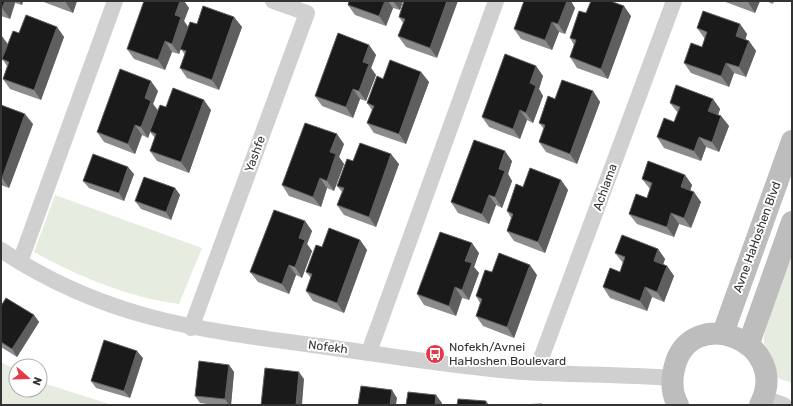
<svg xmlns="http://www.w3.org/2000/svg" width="793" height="406" font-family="Rubik,sans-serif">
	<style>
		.green { fill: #e6ecdf }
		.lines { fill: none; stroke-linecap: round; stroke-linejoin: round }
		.street { stroke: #d0d0d0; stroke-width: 16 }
		.secondary { stroke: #bdbdbd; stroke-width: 22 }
		.wall { fill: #8c8c8c }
		.shaded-wall { fill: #5f5f5f }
		.building { fill: #1a1a1a; stroke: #5f5f5f }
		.labels { text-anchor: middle; stroke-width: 4; stroke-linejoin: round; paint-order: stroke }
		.street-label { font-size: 12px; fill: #333; stroke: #fff }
		.poi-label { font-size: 12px; fill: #333; stroke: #fff; text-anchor: start }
	</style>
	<rect width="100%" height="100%" fill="#fff"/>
	<path class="green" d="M55 195 202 248 179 304C127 297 80 277 34 252Z
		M792 255V383C788 381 781 380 777 377 768 370 764 351 764 340 764 321 785 275 792 255Z
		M1 362 16 370V390H40V382L112 405H1Z"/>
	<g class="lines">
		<path class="street" d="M1 250C105 319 199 330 320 346 387 355 455 367 523 372 572 375 622 374 672 378
			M20 262 115 1
			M191 328 307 13 273 1
			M369 352 496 1
			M536 372 674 1
			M764 398 784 405"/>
		<path class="secondary" d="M723 333 792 141
			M749 343 792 222
			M678 405C672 394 671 382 674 369 689 301 793 341 760 405"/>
	</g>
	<path class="wall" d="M1 1H23L22 5 15 3 10 19 1 16Z
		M41 1H77L73 13Z
		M180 1H184L189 8 184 21 188 27 197 24 234 17 242 27 219 90 187 78 180 68 185 55 181 49 179 54 172 52 165 70 134 59 127 49Z
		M349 1H403L400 10 393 8 386 26 355 15 348 5Z
		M404 1 437 58 406 47 398 36 403 23 399 17Z
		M723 1H760L755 13Z
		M766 1H774L773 4Z
		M575 8 565 34 559 32 552 50 521 39 514 29Z
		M586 13 631 16 608 79 577 68 570 57 574 45 570 38Z
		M740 24 747 34 745 40 749 41 756 51 746 77 734 73 729 87 691 73 684 63 702 47 705 39 697 28Z
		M57 27 64 37 41 100 10 89 3 79 7 66 3 60H1V35L8 44 19 33Z
		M369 45 376 55 371 68 376 75 366 101 360 99 353 118 322 106 315 96Z
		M536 66 543 76 539 89 543 96 533 123 527 120 520 139 489 127 482 117Z
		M421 72 429 82 406 144 374 133 367 123 372 110 367 103 383 79Z
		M158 91 153 104 158 110 166 107 211 110 189 173 157 161 150 151 155 138 150 132 148 138 142 135 135 154 104 142 97 132Z
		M593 91 600 102 577 164 546 152 539 142 544 129 539 123Z
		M713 99 720 109 718 115 721 116 729 126 719 152 706 147 701 161 664 148 657 137 674 122 678 113 670 103Z
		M1 105 33 124 9 188 1 185Z
		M344 144 339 157 344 164 334 191 327 188 321 207 289 196 282 185Z
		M353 161 399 164 376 227 344 215 337 205 342 192 337 186Z
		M512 161 508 174 512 181 502 208 496 205 489 224 458 213 451 202Z
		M134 174 124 201 89 188 83 181Z
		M685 175 692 185 690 191 701 202 691 228 679 224 674 237 637 224 629 214 647 198 650 189 642 179Z
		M561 180 568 190 545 253 514 241 507 231 511 218 507 211 523 187Z
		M175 188 180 195 171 220 141 209 135 201Z
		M305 221 312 231 307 244 312 251 302 278 296 275 289 294 258 282 250 272Z
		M360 240 367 250 344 313 313 301 306 291 311 278 306 272 322 247Z
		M658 249 665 259 663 264 667 266 674 276 664 302 652 297 647 311 610 298 603 287 620 272 623 263 615 253Z
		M479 253 474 267 479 273 469 300 462 298 456 316 424 305 417 294Z
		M492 272 537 275 514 338 483 326 476 316 480 303 476 296Z
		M1 306 34 315 39 322 17 357 1 347Z
		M143 358 130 398 96 388 91 381Z
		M229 365 234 372 231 405H214L200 403 195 396Z"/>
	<path class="shaded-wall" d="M5 1H14L15 3 10 19 2 8Z
		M19 1H23L22 5Z
		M66 1H77L73 13 66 3Z
		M180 1H184L189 8 184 21 188 27 179 54 172 44 175 15Z
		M385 1H388L393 8 386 26 379 16Z
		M393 1H403L400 10Z
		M447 1H458L437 58 430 48Z
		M566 1H571L575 8 565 34 558 24Z
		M749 1H760L755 13 748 2Z
		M624 6 631 16 608 79 601 69Z
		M234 17 242 27 219 90 212 80Z
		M552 22 559 32 552 50 545 40Z
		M740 24 747 34 743 47 736 36Z
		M57 27 64 37 41 100 34 90Z
		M1 35 8 45 2 59 3 61 1 58Z
		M165 41 172 52 165 70 158 60Z
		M749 41 756 51 746 77 739 67Z
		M369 45 376 55 371 68 376 75 366 101 359 91 363 62Z
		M726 63 734 73 729 87 721 76Z
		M536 66 543 76 539 89 543 96 533 123 526 113 530 83Z
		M421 72 429 82 406 144 399 134Z
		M151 81 158 91 153 104 158 111 148 138 141 127 145 98Z
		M353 89 360 99 353 118 346 107Z
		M593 91 600 102 577 164 570 154Z
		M713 99 720 109 716 121 708 111Z
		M204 100 211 110 189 173 181 162Z
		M520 110 527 120 520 139 513 129Z
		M25 114 33 124 9 188 2 178Z
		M721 116 729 126 719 152 712 142Z
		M135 125 142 135 135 154 128 144Z
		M337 134 344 144 339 157 344 164 334 191 327 181 330 152Z
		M699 137 706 147 701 161 694 151Z
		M505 151 512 161 508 174 512 181 502 208 495 197 499 169Z
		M391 154 399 164 376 227 369 217Z
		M128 167 134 174 124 201 119 193Z
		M685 175 692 185 688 197 681 187Z
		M320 178 327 188 321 207 313 197Z
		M561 180 568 190 545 253 538 242Z
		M175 188 180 195 171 220 166 212Z
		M694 192 701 202 691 228 684 218Z
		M489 195 496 205 489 224 482 214Z
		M671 213 679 224 674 237 667 227Z
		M305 221 312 231 307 244 312 251 302 278 295 267 299 238Z
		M360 240 367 250 344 313 337 303Z
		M472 243 479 253 474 267 479 273 469 300 462 290 465 261Z
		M658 249 665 259 661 271 654 261Z
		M289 265 296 275 289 294 282 284Z
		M530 265 537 275 514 338 507 327Z
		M667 266 674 276 664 302 657 292Z
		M455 287 462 298 456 316 449 306Z
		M645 287 652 297 647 311 640 301Z
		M34 315 39 322 17 357 12 349Z
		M137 351 143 358 130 398 124 391Z
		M229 365 234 372 231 405H229L225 399Z
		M299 372 304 379 302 405H296Z
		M392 390 397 398 396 405H390Z
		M436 395 442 403 441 405H435Z
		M486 401 489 405H486Z"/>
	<path class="building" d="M1 1H5L2 8H1Z
		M144 1H180L175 15 181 17 172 44 165 41 158 60 127 49Z
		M349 1H385L379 16 348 5Z
		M404 1H447L430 48 398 36 405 19 399 17Z
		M524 1H567L558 24 552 22 545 40 514 29Z
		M591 1H610L624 6 601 69 570 57 576 40 570 38 579 11 586 13Z
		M203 6 234 17 212 80 180 68 186 51 180 49 190 22 197 24Z
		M703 11 740 24 736 36 749 41 739 67 726 63 721 76 684 63 691 43 702 47 707 32 697 28Z
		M26 15 57 27 34 90 3 79 9 62 2 59 13 31 19 33Z
		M338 33 369 45 363 62 369 64 359 91 353 89 346 107 315 96Z
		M505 54 536 66 530 83 536 86 526 113 520 110 513 129 482 117Z
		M390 60 421 72 399 134 367 123 374 106 367 103 377 76 383 79Z
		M120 69 151 81 145 98 151 101 141 127 135 125 128 144 97 132Z
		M562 80 593 91 570 154 539 142 545 125 539 123 548 96 555 99Z
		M676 85 713 99 708 111 721 116 712 142 699 137 694 151 657 137 664 118 674 122 680 107 670 103Z
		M173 88 204 100 181 162 150 151 156 134 150 131 160 105 166 107Z
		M1 105 25 114 2 178 1 177Z
		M305 123 337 134 330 152 336 154 327 181 320 178 313 197 282 185Z
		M474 140 505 151 499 169 505 171 495 197 489 195 482 214 451 202Z
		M360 143 391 154 369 217 337 205 344 188 337 186 347 159 353 161Z
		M93 154 128 167 119 193 83 181Z
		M648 161 685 175 681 187 694 192 684 218 671 213 667 227 629 214 636 194 647 198 652 183 642 179Z
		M530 168 561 180 538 242 507 231 513 214 507 211 516 184 523 187Z
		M144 177 175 188 166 212 135 201Z
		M274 210 305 221 299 238 305 240 295 267 289 265 282 284 250 272Z
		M329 228 360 240 337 303 306 291 312 274 306 272 316 245 322 247Z
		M440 232 472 243 465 261 472 263 462 290 455 287 449 306 417 294Z
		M622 235 658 249 654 261 667 266 657 292 645 287 640 301 603 287 610 268 620 272 625 257 615 253Z
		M499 253 530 265 507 327 476 316 482 299 476 296 485 270 492 272Z
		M6 298 34 315 12 349 1 342V306Z
		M104 340 137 351 124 391 91 381Z
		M199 361 229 365 225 399 195 396Z
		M265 368 299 372 296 405H261Z
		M361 386 392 390 390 405H358Z
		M408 392 436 395 435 405H406Z
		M458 399 486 401V405H457Z
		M542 404V405H519Z"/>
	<defs>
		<symbol id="bus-disc" viewBox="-11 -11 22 22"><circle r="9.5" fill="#e63946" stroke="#fff"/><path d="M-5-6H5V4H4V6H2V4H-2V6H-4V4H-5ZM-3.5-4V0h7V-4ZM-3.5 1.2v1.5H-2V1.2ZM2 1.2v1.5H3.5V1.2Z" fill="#fff"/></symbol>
	</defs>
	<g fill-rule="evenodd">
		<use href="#bus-disc" x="424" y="343" width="22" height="22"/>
	</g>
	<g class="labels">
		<g class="street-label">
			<text transform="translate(255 154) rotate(-70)" y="4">Yashfe</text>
			<text transform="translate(605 187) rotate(-70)" y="4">Achlama</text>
			<text transform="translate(757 237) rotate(-70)" y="4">Avne HaHoshen Blvd</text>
			<text transform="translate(328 347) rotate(7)" y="4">Nofekh</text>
		</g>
		<g class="poi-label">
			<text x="449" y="351">Nofekh/Avnei<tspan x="449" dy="14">HaHoshen Boulevard</tspan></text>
		</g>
	</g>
	<rect width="793" height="406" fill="none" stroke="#333333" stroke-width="4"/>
	<g transform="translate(28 378) rotate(110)"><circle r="19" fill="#ffffff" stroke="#adadad"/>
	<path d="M0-3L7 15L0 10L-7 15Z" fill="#e63946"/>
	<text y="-6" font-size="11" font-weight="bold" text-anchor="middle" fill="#333333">N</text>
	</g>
</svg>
